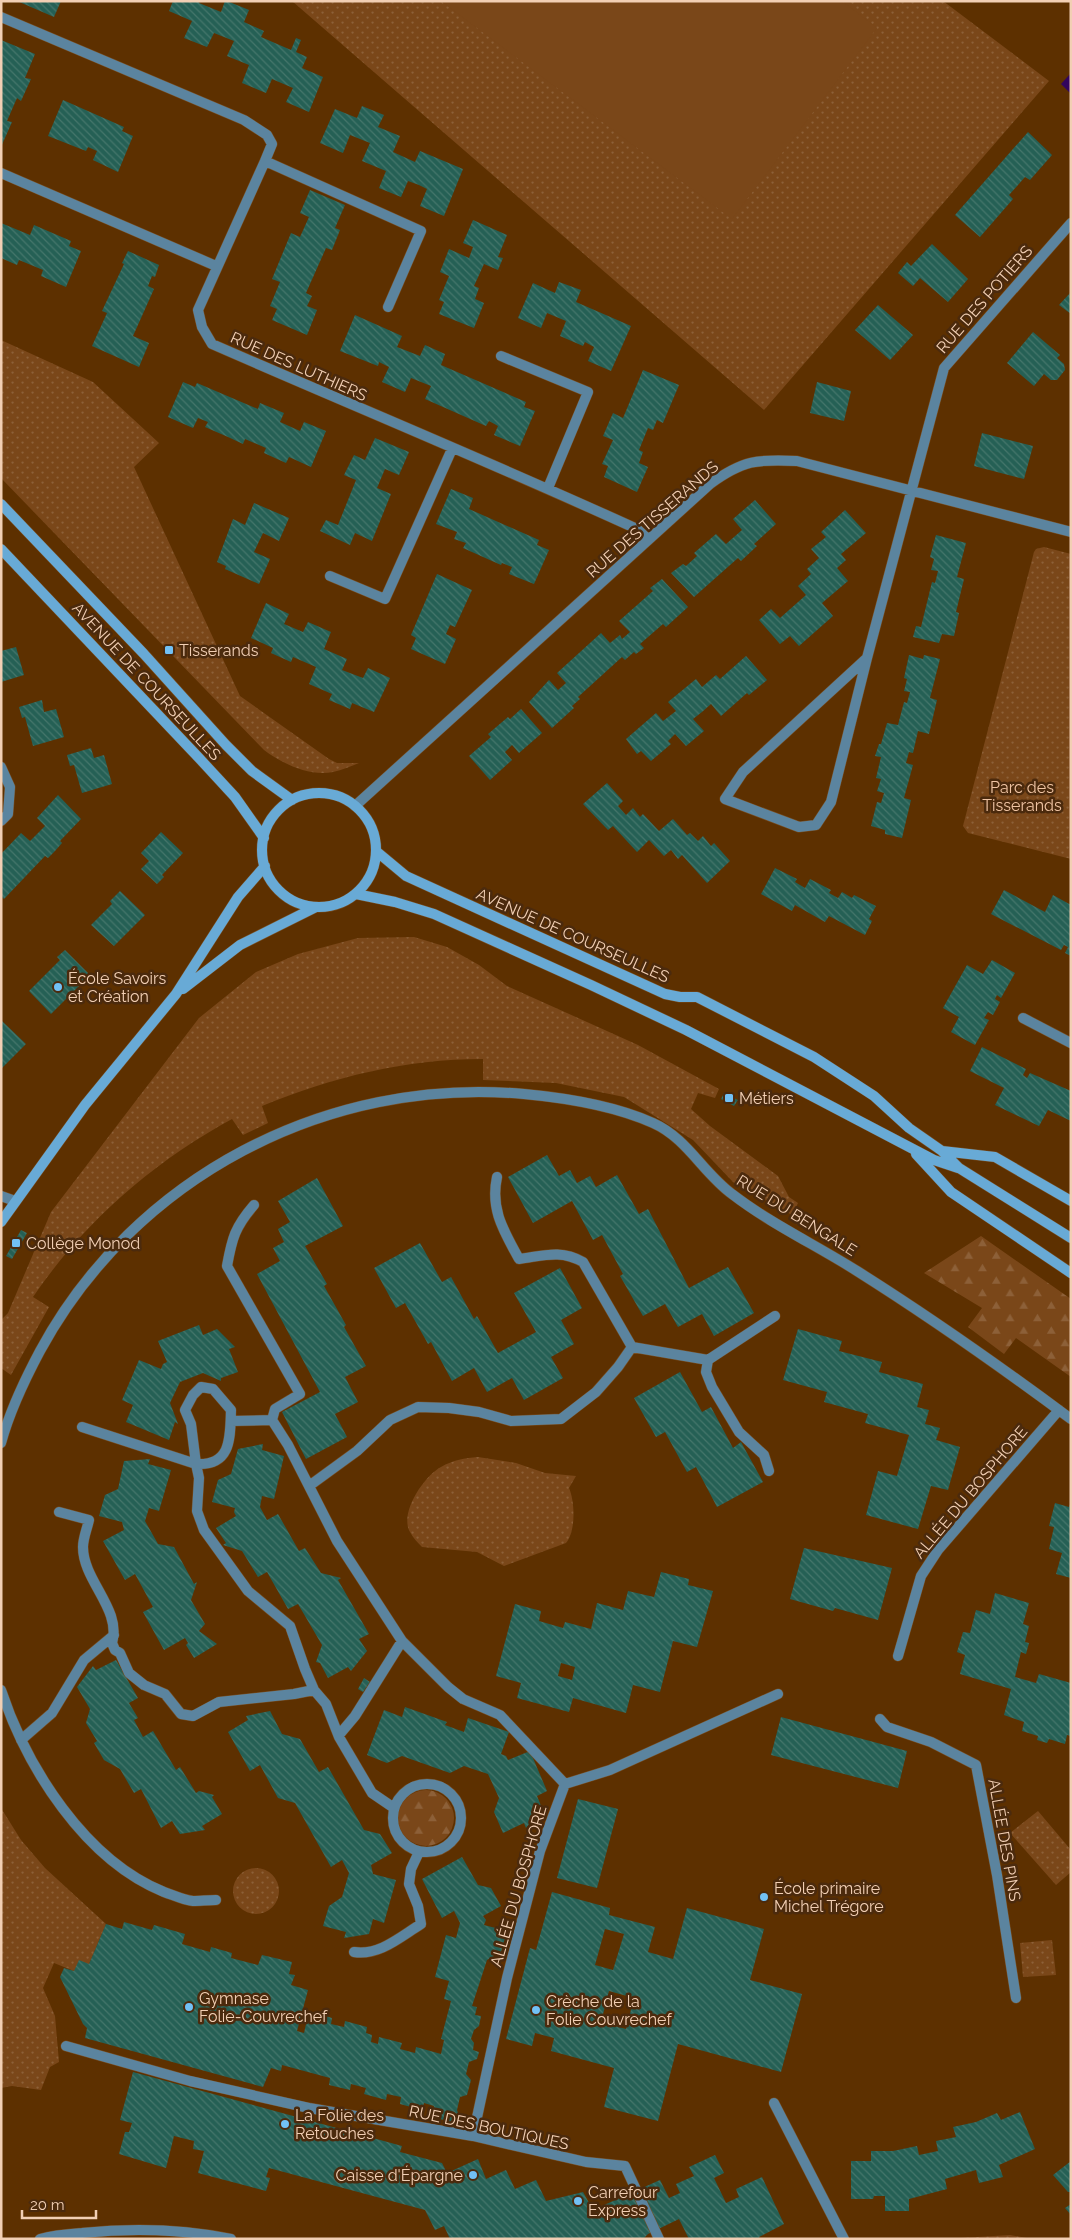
<svg xmlns="http://www.w3.org/2000/svg" width="1072" height="2240" font-family="Raleway,sans-serif">
	<style>
		.grass { fill: url(#grass-dots) }
		.forest { fill: url(#forest-firs) }
		.garden { fill: #7a4719 }
		.water { fill: #32055e }
		.building { fill: url(#building-back-hatch); fill-rule: evenodd }
		.lines { fill: none; stroke-linecap: round; stroke-linejoin: round }
		.street-casing { stroke: #784d20; stroke-width: 11 }
		.secondary-casing { stroke: #784d20; stroke-width: 11 }
		.street { stroke: #5b849f; stroke-width: 10 }
		.secondary { stroke: #68aad6; stroke-width: 10 }
		.poi-dot { fill: #72c1f5; stroke: #4b2a0d; stroke-width: 2 }
		.labels { text-anchor: middle; stroke-width: 5; stroke-linejoin: round; paint-order: stroke }
		.street-label { font-size: 16px; fill: #f2cfb4; stroke: #4b2a0d }
		.poi-label { font-size: 16px; fill: #f2cfb4; stroke: #4b2a0d; text-anchor: start }
		.park-label { font-size: 16px; fill: #f1c5a4; stroke: #4b2a0d }
	</style>
	<defs>
		<pattern id="grass-dots" width="8" height="8" patternUnits="userSpaceOnUse" patternTransform="scale(1.25)"><rect width="8" height="8" fill="#7a4719"/><path d="M2 2h.1M6 6h.1" fill="none" stroke="#8d6038" stroke-width="1.8" stroke-linecap="round"/></pattern>
		<pattern id="forest-firs" width="22" height="20" patternUnits="userSpaceOnUse" patternTransform="scale(1.25)"><rect width="22" height="20" fill="#7a4719"/><path d="M5 1l3.5 6h-7zM16 11l3.5 6h-7z" fill="#8d6038"/></pattern>
		<pattern id="building-back-hatch" width="6" height="6" patternUnits="userSpaceOnUse" patternTransform="scale(1.25)"><rect width="6" height="6" fill="#256055"/><path d="M-1 5l2 2M0 0l6 6M5-1l2 2" fill="none" stroke="#45766b"/></pattern>
	</defs>
	<rect width="100%" height="100%" fill="#5d3000"/>
	<path class="grass" d="M292 1H943L1049 81 764 410Z
		M1 340 93 382 159 443 134 467 240 696 329 759 337 763H359C351 766 342 770 333 772 310 777 281 763 264 750L1 478Z
		M1044 547 1071 554V859L968 833 963 826 1034 552 1036 549Z
		M414 937 447 947 479 965 507 986 638 1045 719 1089 715 1098 698 1093 691 1109 710 1126 778 1176 789 1197 798 1203 792 1215 733 1182 693 1140 624 1097 556 1083 483 1080V1059C406 1059 332 1077 262 1106L268 1123 243 1135 232 1119C153 1162 84 1222 33 1297L49 1307 11 1375 1 1368V1320L8 1313 51 1212 199 1018 256 972 298 954 358 938Z
		M478 1457 516 1463 545 1473 576 1476 569 1488C575 1502 576 1531 566 1543L504 1566 477 1552 422 1547C418 1543 413 1538 410 1532 399 1513 424 1476 441 1467 453 1460 465 1458 478 1457Z
		M1 1808 21 1840 45 1868 106 1924 89 1964 74 1971 54 1963 43 1988 55 2016 59 2062 50 2067 41 2090 12 2086 1 2088Z
		M1038 1811 1071 1850V1872L1056 1885 1010 1833Z
		M233 1891a23 23 0 1 1 46 0a23 23 0 1 1-46 0Z
		M1052 1940 1056 1975 1023 1977 1020 1943Z
		M1010 2235 1032 2239H944Z"/>
	<path class="forest" d="M981 1236 1071 1299V1377L1016 1338 1004 1354 968 1327 982 1308 924 1273Z
		M398 1818a28 28 0 1 1 56 0a28 28 0 1 1-56 0Z"/>
	<path class="garden" d="M441 1H842L877 28 732 219Z"/>
	<path class="water" d="M1071 73V94L1061 84Z"/>
	<path class="building" d="M17 1H61L54 17Z
		M173 1H200L199 3 221 12 225 1H227L249 10 244 22 264 31 261 37 291 50 296 38 301 40 296 52 307 57 302 68 323 77 309 112 286 102 293 88 272 79 266 93 242 83 249 65 227 56 234 41 214 33 207 47 184 38 192 21 169 11Z
		M1 40 35 54 25 78 31 79 21 101 17 98 7 121 12 122 1 147Z
		M63 100 124 127 122 131 133 136 118 172 93 160 97 151 88 147 86 151 48 136Z
		M362 106 384 115 378 127 400 136 393 152 415 162 420 151 463 169 444 216 420 206 427 189 419 185 408 181 401 197 379 188 386 171 362 161 370 143 350 135 343 153 320 143 335 109 357 118Z
		M1028 132 1052 155 1030 180 1025 177 1009 195 1013 199 980 237 955 215Z
		M310 190 345 205 335 228 340 230 332 250 326 248 306 293 312 296 307 306 317 310 307 335 272 320 277 309 270 306 280 282 272 279 291 233 300 237 309 217 300 213Z
		M473 220 507 235 498 257 503 258 498 270 484 264 474 286 479 288 475 299 484 303 474 328 439 314 444 302 439 300 449 276 440 272 449 249 469 258 473 247 463 243Z
		M1 223 30 235 34 225 71 241 69 246 81 251 66 287 41 276 43 270 19 260 17 265 1 258Z
		M932 244 968 279 948 302 920 278 913 286 898 273 907 262 911 266Z
		M128 251 159 265 155 277 152 276 148 286 154 289 133 336 149 343 139 367 92 346 107 313 102 311 124 264 122 263Z
		M559 282 581 290 576 302 631 326 611 371 588 361 594 347 585 342 583 346 560 336 566 321 547 313 541 328 518 318 533 283 555 293Z
		M1071 292V314L1059 305Z
		M878 305 913 335 890 360 855 330Z
		M355 315 402 336 397 347 420 356 425 345 445 354 441 365 526 402 524 407 535 411 520 446 494 435 498 426 489 421 486 426 425 399 431 386 411 378 405 392 382 382 389 367 379 362 378 366 340 351Z
		M1033 332 1060 355 1057 358 1064 364 1065 370 1057 380H1051L1044 374 1034 386 1007 363Z
		M643 370 679 385 663 423 657 420 653 430 648 428 639 450 643 452 639 463 648 467 637 492 604 477 608 466 602 464 613 440 603 436 613 413 623 418Z
		M183 382 195 387 197 383 258 409 260 403 284 413 280 422 300 431 304 422 326 431 311 467 289 457 286 463 264 453 266 448 245 439 243 444 228 437 205 427 208 422 198 418 193 428 168 417Z
		M817 382 851 391 844 421 810 413Z
		M982 433 1033 446 1024 479 974 466Z
		M375 438 409 452 399 475 385 469 377 488 391 494 372 541 355 533 350 545 320 531 326 520 338 525 356 480 344 475 354 455 365 460Z
		M451 489 473 498 469 509 539 540 537 545 549 550 534 584 509 574 512 567 502 563 501 565 463 548 466 543 454 539 457 532 436 524Z
		M755 500 776 524 754 544 757 546 741 561 738 558 694 597 671 573 683 564 686 566 697 556 694 553 716 534 726 544 742 530 733 519Z
		M254 503 289 518 279 541 263 533 254 552 270 559 259 584 225 569 226 566 217 562 233 519 245 525Z
		M845 510 866 533 841 554 846 560 837 568 848 581 822 603 833 616 799 646 790 636 780 644 759 620 771 609 780 618 806 595 798 586 811 574 807 569 819 558 811 549 826 537 821 532Z
		M936 535 966 543 957 577 964 579 956 612 959 613 954 636 942 634 939 643 913 637 916 626 921 627 932 582 935 583 938 571 931 570 934 559 930 557Z
		M437 574 472 590 455 627 450 625 446 634 456 639 445 664 411 649 416 638 411 635Z
		M662 579 688 607 666 627 663 624 640 644 644 648 636 654 634 652 625 660 622 657 578 697 580 699 572 706 574 708 552 728 529 702 549 680 558 690 566 683 557 673 601 633 610 643 620 635 622 639 630 632 619 621 653 591 650 588Z
		M266 603 289 614 284 624 303 632 308 622 331 632 324 649 347 659 342 670 363 678 368 668 390 678 374 712 352 703 350 709 329 700 332 694 309 684 316 667 293 657 291 662 271 653 273 648 251 638Z
		M16 647 24 675 1 682V651Z
		M909 655 923 659 924 655 940 659 930 698 937 700 929 734 918 731 913 753 909 752 906 763 913 765 904 798 911 800 902 838 885 834V830L871 826 877 802 881 803 884 793 877 791 881 779 876 778 881 757 875 756 879 744H881L887 723 898 725 904 702 907 703 910 692 904 691 907 679 904 678Z
		M746 656 767 680 749 695 747 693 721 716 711 704 702 712 693 719 704 731 686 746 675 734 668 741 671 744 651 761 641 751 637 754 626 739 656 713 663 721 676 711 668 702 696 679 702 687 716 675 720 679Z
		M42 700 44 712 56 709 64 737 33 746 25 717 22 718 19 707Z
		M521 709 542 733 519 753 512 745 505 752 512 760 490 780 469 756 491 737 488 734 508 717 510 719Z
		M91 748 94 758 104 755 112 784 82 793 74 765 70 766 67 755Z
		M607 783 623 801 618 806 626 815 633 808 640 817 643 814 659 831 673 819 687 835 690 833 698 841 703 836 711 846 714 843 730 861 707 883 682 855 678 859 671 850 664 856 649 840 637 852 613 826 608 830 583 804Z
		M58 795 81 819 60 841 62 843 55 851 48 858 45 856 4 899 1 896V854L21 833 30 841 45 826 37 818Z
		M161 832 183 853 162 875 164 877 157 884 141 869 149 861 141 853Z
		M775 868 797 879 795 882 805 888 810 879 831 890 829 893 838 898 842 892 852 898 854 895 876 906 869 919 872 921 865 935 829 916 825 922 795 905 792 911 761 894Z
		M1004 890 1045 912 1053 895 1071 905V956L1065 953 1068 947 1064 945 1061 950 991 914Z
		M120 891 145 915 114 946 91 925 112 904 110 901Z
		M65 950 90 975 51 1014 29 991 60 960 57 957Z
		M992 960 1015 973 1001 998 997 995 995 999 1000 1002 993 1015 988 1012 984 1018 989 1020 975 1045 951 1032 959 1017 943 1008 967 965 983 974Z
		M1 1020 26 1044 1 1069Z
		M982 1047 1026 1069 1023 1075 1027 1078 1030 1073 1071 1091V1121L1048 1110 1039 1126 995 1105 1004 1088 970 1071Z
		M724 1093 738 1100 734 1106 721 1099Z
		M547 1155 559 1176 570 1170 577 1183 590 1176 596 1187 617 1175 639 1214 648 1209 689 1288 728 1267 754 1313 714 1336 702 1314 678 1327 665 1304 643 1316 620 1276 623 1274 602 1235 593 1240 572 1201 533 1223 508 1177Z
		M317 1178 343 1226 305 1246 327 1284 324 1286 346 1325 344 1327 366 1366 345 1377 358 1402 335 1414 347 1437 306 1459 282 1412 320 1392 257 1274 280 1261 273 1248 284 1242 278 1229 290 1222 278 1201Z
		M21 1230 27 1233 12 1259 6 1256Z
		M420 1243 442 1282 451 1277 474 1319 477 1316 498 1353 536 1332 514 1293 560 1268 582 1308 561 1320 574 1344 551 1357 563 1378 524 1400 512 1378 487 1392 474 1368 452 1381 431 1342 428 1344 405 1303 396 1308 374 1268Z
		M199 1325 203 1335 217 1329 235 1347 229 1349 238 1372 221 1378V1381L203 1373 180 1382 170 1403 178 1424 175 1422 169 1440 126 1422 133 1405 122 1400 139 1360 161 1369 163 1364 167 1362 158 1341Z
		M798 1329 842 1341 839 1351 882 1362 879 1372 923 1384 917 1407 929 1410 925 1424 940 1428 936 1440 960 1447 948 1490 931 1486 918 1529 866 1515 878 1471 897 1476 909 1435 865 1423 868 1414 824 1402 827 1392 783 1380Z
		M680 1372 702 1412 711 1407 733 1448 741 1442 763 1482 717 1507 696 1467 687 1472 665 1432 656 1437 634 1398Z
		M263 1444 262 1450 284 1456 274 1499 262 1496 260 1507 267 1520 278 1514 299 1551 305 1548 321 1573 341 1578 338 1580 369 1634 359 1639 367 1651 351 1671 348 1667 328 1678 320 1663 316 1662 322 1645 298 1604 288 1609 267 1572 258 1577 242 1551 223 1545 226 1543 216 1528 236 1516 234 1512 235 1508 212 1502 218 1480 231 1474 238 1449Z
		M150 1459 148 1464 171 1470 159 1511 149 1508 145 1521 158 1544 174 1547 194 1584 197 1582 191 1600 205 1624 199 1631 217 1644 194 1658 186 1645 188 1643 185 1638 164 1650 143 1612 153 1607 135 1574 125 1580 103 1541 124 1530 122 1522 99 1516 105 1495 118 1489 124 1461Z
		M1071 1502V1578L1056 1574 1062 1553 1049 1549 1054 1527 1049 1526 1055 1503 1069 1507Z
		M804 1548 892 1568 878 1620 835 1608 833 1611 790 1599Z
		M661 1572 689 1579 688 1585 713 1591 697 1647 673 1641 660 1692 633 1685 626 1713 573 1698 569 1712 517 1698 521 1683 496 1676 515 1604 541 1611 539 1621 563 1628 565 1622 591 1629 597 1603 623 1610 628 1591 654 1597ZM561 1663 575 1667 572 1680 558 1676Z
		M995 1593 1029 1603 1023 1624 1029 1626 1025 1642 1029 1643 1026 1654 1021 1652 1015 1677 1036 1683 1039 1674 1071 1683V1736L1067 1735 1065 1744 1049 1739 1047 1743 1037 1740 1038 1736 1022 1731 1024 1722 1004 1715 1011 1689 960 1674 965 1655 957 1652 963 1632 970 1633 976 1610 990 1614Z
		M116 1660 138 1698 129 1703 138 1718 134 1720 143 1737 153 1731 176 1770 180 1767 196 1793 199 1791 214 1795 212 1797 222 1814 202 1826 205 1830 180 1834 172 1821 161 1828 141 1789 134 1793 120 1769 104 1760 94 1743 97 1741 86 1723 90 1709 77 1687 93 1666 96 1670Z
		M364 1678 370 1682 363 1692 358 1689Z
		M405 1707 447 1722 445 1725 464 1732 468 1718 509 1732 501 1754 506 1756 508 1760 530 1751 547 1791 537 1796 542 1808 526 1828 524 1823 503 1833 494 1812 499 1798 488 1774 464 1766 450 1773 402 1756 387 1763 367 1755 384 1710 402 1717Z
		M270 1711 282 1734 300 1739 319 1772 328 1767 364 1830 380 1834 392 1853 371 1865 373 1874 396 1880 384 1923 373 1919 369 1934 344 1938 346 1932 323 1926 329 1906 342 1897 349 1873 342 1860 331 1867 295 1803 278 1798 260 1765 250 1771 228 1732 248 1720 246 1716Z
		M781 1717 907 1751 898 1788 771 1755Z
		M578 1799 618 1809 597 1888 557 1878Z
		M462 1857 478 1885 491 1888 501 1906 483 1916 486 1920 484 1925 507 1931 501 1952 487 1960 472 2006 477 2007 475 2015 481 2016 479 2026 474 2030 471 2039 474 2043 473 2050 479 2052 477 2059 469 2062 466 2074 471 2080 467 2095 460 2097 457 2110 460 2118 459 2124 432 2117 434 2106 424 2103 422 2110 400 2104 401 2097 387 2094 386 2100 364 2094 366 2088 351 2084 350 2090 329 2085 330 2078 282 2065 281 2071 271 2068 263 2087 85 2038 87 2028 83 2024 60 1977 64 1968 74 1971 79 1960 89 1964 106 1924 122 1929 124 1922 152 1930 154 1925 185 1934 182 1944 210 1952 211 1947 232 1953 231 1958 258 1965 262 1955 292 1962 289 1974 295 1975 291 1985 308 1990 297 2031 304 2033 309 2011 332 2018 331 2024 344 2027 345 2021 367 2027 366 2033 372 2035 371 2042 378 2044 379 2037 402 2043 400 2049 415 2053 416 2047 441 2054 444 2040 441 2039 451 2001 444 1999 449 1981 435 1977 446 1935 456 1938 460 1923 454 1911 442 1918 422 1879Z
		M552 1892 610 1908 609 1915 655 1927 648 1952 673 1959 687 1908 764 1929 750 1980 802 1994 781 2072 678 2044 658 2121 604 2107 614 2068 551 2051 554 2038 535 2033 532 2046 506 2039 530 1948 536 1950ZM605 1929 624 1934 613 1970 595 1965ZM609 1991 634 1998 626 2029 601 2022Z
		M133 2072 402 2146 400 2152 442 2163 447 2173 478 2159 486 2179 506 2170 515 2189 536 2180 546 2201 583 2192 593 2210 660 2180 669 2198 680 2193 676 2184 694 2176 689 2167 715 2155 724 2173 714 2178 726 2203 739 2197 736 2189 762 2177 784 2224 759 2237 760 2239H689L679 2219 648 2234 643 2239H450L444 2226 435 2230 425 2210 269 2168 266 2177 270 2178 266 2191 198 2173 204 2151 193 2149 194 2141 174 2136 166 2168 119 2154 125 2132H129L132 2123 120 2120Z
		M1020 2112 1035 2149 999 2165 1003 2177 979 2183 976 2170 945 2179 947 2189 909 2199V2211H885V2196H874L873 2199H851V2161H871V2151H893L917 2146 919 2155 938 2151 936 2141 956 2137 953 2127 976 2122 997 2113 1001 2120Z
		M1071 2161V2192H1068L1053 2175Z
		M1071 2204V2215L1065 2208Z"/>
	<g class="lines">
		<defs>
			<path id="street" d="M1 17 244 120 267 135 272 144 265 161 198 310 202 327 212 344C354 406 497 465 637 529L648 539
				M265 161 421 231 388 307
				M1 173 216 266
				M501 356 588 392 548 488
				M330 576 385 599 452 449
				M867 658 831 802 816 825 799 827 725 799 743 772 867 658 944 368 1071 223
				M1 767 10 787 8 814 1 821
				M355 806 710 484C743 460 757 459 797 461L1071 532
				M1023 1018 1071 1043
				M497 1177C490 1210 504 1231 519 1259 543 1256 560 1249 583 1262L632 1347
				M1 1196 15 1201
				M254 1205C235 1227 232 1238 227 1266L300 1394 275 1409 272 1420 288 1445 337 1541 402 1641 448 1687 463 1699 500 1715 565 1784
				M201 1387 213 1389 231 1410C230 1437 232 1466 196 1464L191 1424 185 1410 193 1395Z
				M231 1421 272 1420
				M82 1427 196 1464 199 1478 197 1511 204 1530 248 1591 290 1626 305 1669 314 1690 326 1704 339 1737 372 1793 394 1808
				M1 1443C10 1410 24 1381 40 1351 134 1177 327 1076 524 1094 567 1098 613 1105 653 1123 687 1138 703 1173 732 1194 771 1224 816 1245 857 1271 930 1317 1001 1367 1071 1419
				M769 1471 764 1455 739 1432 712 1387 706 1372 708 1360 775 1316
				M309 1486 357 1451 390 1420 418 1407 449 1408 479 1412 511 1421 561 1419 596 1392 618 1367 632 1347 708 1360
				M59 1512 89 1520C87 1529 83 1538 83 1547 83 1581 122 1609 112 1643L115 1650 120 1653 129 1673 144 1685 165 1694 181 1714 193 1716 219 1702 294 1694 314 1690
				M898 1656 921 1576 938 1550 1059 1410
				M1 1690C27 1768 85 1860 164 1892 173 1895 183 1900 193 1901 200 1901 208 1900 216 1900
				M880 1719 887 1727 931 1742 976 1765 997 1875 1016 1998
				M339 1735 355 1716 402 1641
				M21 1740 52 1713 84 1660 114 1635
				M393 1818a34 34 0 1 1 68 0a34 34 0 1 1-68 0Z
				M565 1784 610 1770 778 1694
				M354 1952C379 1956 400 1937 421 1924L418 1906 409 1884 411 1869 419 1852
				M66 2046 190 2081 309 2108 473 2136 586 2162 625 2166 659 2239
				M774 2103 844 2239
				M473 2136 507 1978 540 1851 565 1784
				M40 2239C54 2235 68 2234 82 2233 132 2228 182 2229 231 2239"/>
			<path id="secondary" d="M1 504 144 654 226 745 252 771 292 800
				M1 549 199 758 235 797 264 838
				M262 850a57 57 0 1 1 114 0a57 57 0 1 1-114 0Z
				M376 851 406 876 665 994 680 997H697L814 1057 874 1096 909 1128 942 1151 959 1168 1071 1238
				M356 894 395 902 434 914 591 985 686 1030 934 1160 958 1168
				M183 989 240 945 316 907
				M942 1151 995 1157 1071 1201
				M916 1154 951 1192 1071 1273
				M1 1222 85 1105 176 994 238 897 265 866"/>
		</defs>
		<use href="#street" class="street-casing"/>
		<use href="#secondary" class="secondary-casing"/>
		<use href="#street" class="street"/>
		<use href="#secondary" class="secondary"/>
	</g>
	<g class="poi-dot">
		<rect x="164" y="645" width="10" height="10" rx="2.5"/>
		<circle cx="58" cy="987" r="5"/>
		<rect x="724" y="1093" width="10" height="10" rx="2.5"/>
		<rect x="11" y="1238" width="10" height="10" rx="2.5"/>
		<circle cx="764" cy="1897" r="5"/>
		<circle cx="189" cy="2007" r="5"/>
		<circle cx="536" cy="2010" r="5"/>
		<circle cx="285" cy="2124" r="5"/>
		<circle cx="473" cy="2175" r="5"/>
		<circle cx="578" cy="2201" r="5"/>
	</g>
	<g class="labels">
		<g class="street-label">
			<text transform="translate(984 299) rotate(-49)" y="6">RUE DES POTIERS</text>
			<text transform="translate(299 366) rotate(24)" y="6">RUE DES LUTHIERS</text>
			<text transform="translate(652 519) rotate(-41)" y="6">RUE DES TISSERANDS</text>
			<text transform="translate(147 681) rotate(47)" y="6">AVENUE DE COURSEULLES</text>
			<text transform="translate(573 935) rotate(24)" y="6">AVENUE DE COURSEULLES</text>
			<text transform="translate(797 1215) rotate(32)" y="6">RUE DU BENGALE</text>
			<text transform="translate(970 1492) rotate(-50)" y="6">ALLÉE DU BOSPHORE</text>
			<text transform="translate(1005 1840) rotate(80)" y="6">ALLÉE DES PINS</text>
			<text transform="translate(518 1886) rotate(-74)" y="6">ALLÉE DU BOSPHORE</text>
			<text transform="translate(489 2127) rotate(12)" y="6">RUE DES BOUTIQUES</text>
		</g>
		<g class="poi-label">
			<text x="179" y="656">Tisserands</text>
			<text x="68" y="984">École Savoirs<tspan x="68" dy="18">et Création</tspan></text>
			<text x="739" y="1104">Métiers</text>
			<text x="26" y="1249">Collège Monod</text>
			<text x="774" y="1894">École primaire<tspan x="774" dy="18">Michel Trégore</tspan></text>
			<text x="199" y="2004">Gymnase<tspan x="199" dy="18">Folie-Couvrechef</tspan></text>
			<text x="546" y="2007">Crèche de la<tspan x="546" dy="18">Folie Couvrechef</tspan></text>
			<text x="295" y="2121">La Folie des<tspan x="295" dy="18">Retouches</tspan></text>
			<text x="463" y="2181" text-anchor="end">Caisse d'Épargne</text>
			<text x="588" y="2198">Carrefour<tspan x="588" dy="18">Express</tspan></text>
		</g>
		<g class="park-label">
			<text x="1022" y="793">Parc des<tspan x="1022" dy="18">Tisserands</tspan></text>
		</g>
	</g>
	<rect width="1072" height="2240" fill="none" stroke="#f2cfb4" stroke-width="5"/>
	<path d="M22 2210v8h74v-8" fill="none" stroke="#f2cfb4" stroke-width="2.5"/>
	<text x="30" y="2210" font-size="15" fill="#f2cfb4" stroke="#4b2a0d" stroke-width="4" paint-order="stroke">20 m</text>
</svg>
